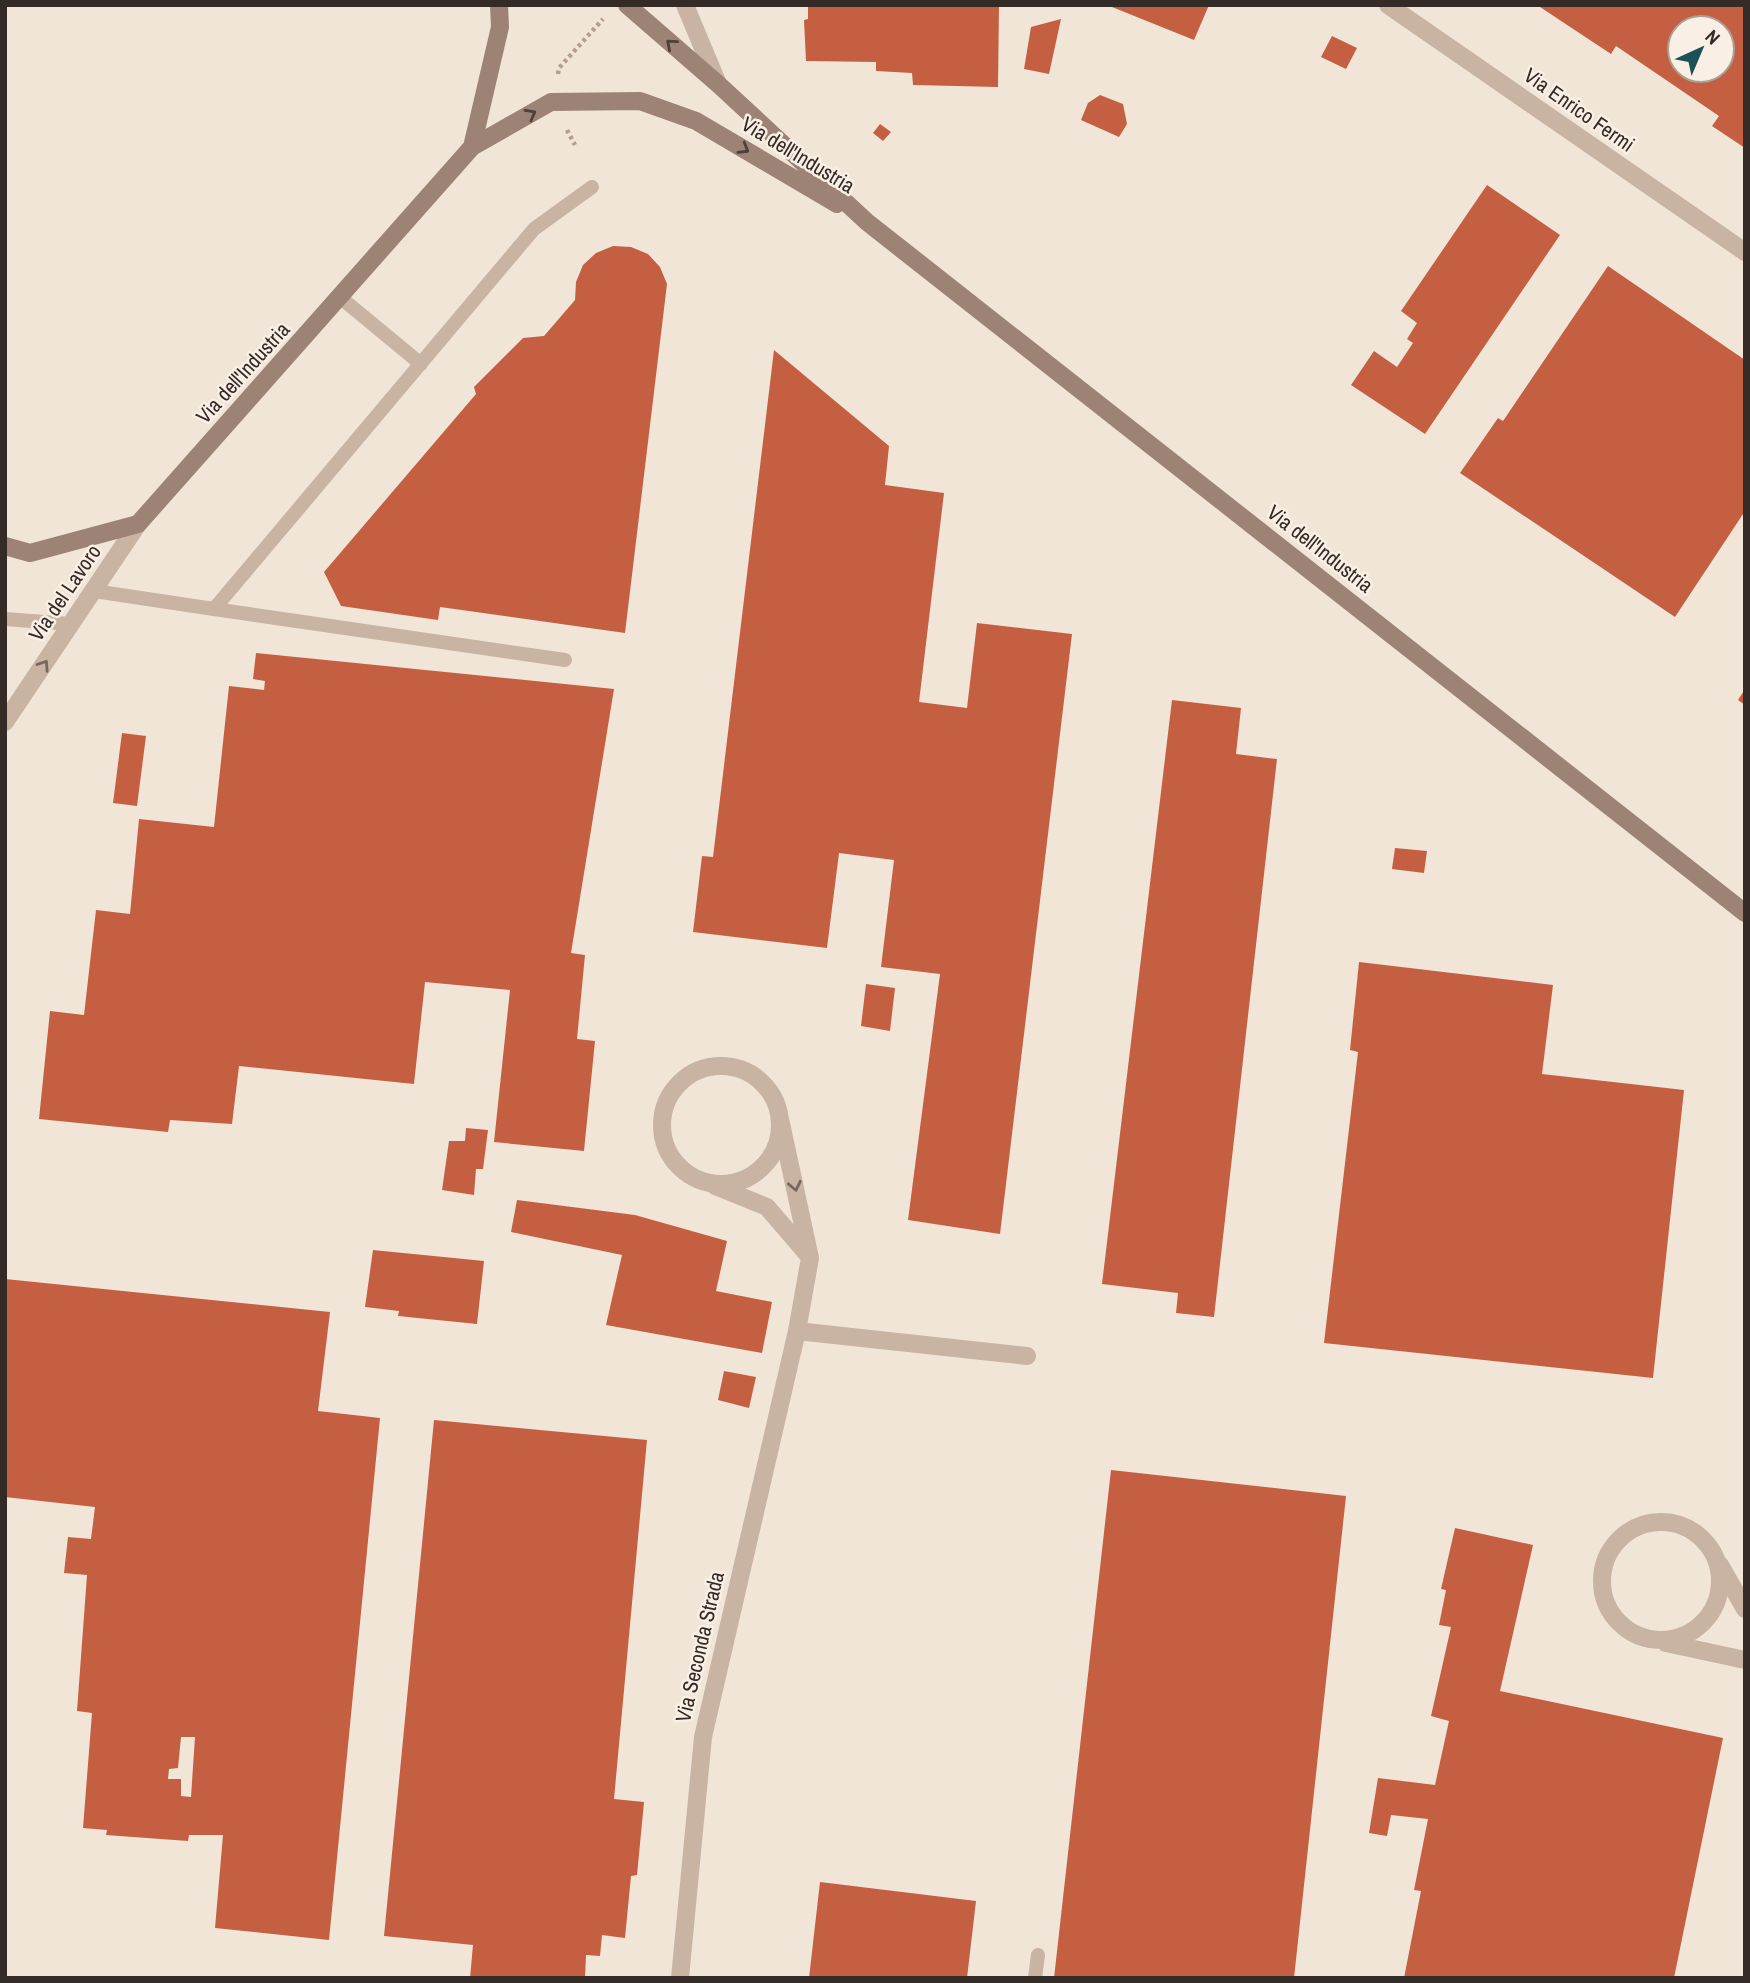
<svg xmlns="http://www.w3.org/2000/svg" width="1750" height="1983" font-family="'Archivo Narrow',sans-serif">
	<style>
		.building { fill: #c55f42; fill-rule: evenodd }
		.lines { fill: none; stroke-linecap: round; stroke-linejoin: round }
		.path { stroke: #b49e8f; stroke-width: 4.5; stroke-dasharray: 3.5 3.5; stroke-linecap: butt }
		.service { stroke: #c9b4a4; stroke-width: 14 }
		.minor { stroke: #c9b4a4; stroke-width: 18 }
		.tertiary { stroke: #c9b4a4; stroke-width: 18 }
		.secondary { stroke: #9c8376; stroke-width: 18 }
		.oneway { stroke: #4e403a }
		.oneway2 { stroke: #77685f }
		.labels { text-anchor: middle; stroke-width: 5; stroke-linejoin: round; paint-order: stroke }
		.street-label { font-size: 21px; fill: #342a26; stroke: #f9efe4 }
	</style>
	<rect width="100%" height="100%" fill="#f1e5d8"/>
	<path class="building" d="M808 5H999L998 87 913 85 912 73 876 71V62L806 61 804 20 808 19Z
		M1107 5H1209L1194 40Z
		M1537 5H1745V148L1712 126 1719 116 1616 46 1611 54ZM1680 28H1722V70H1680Z
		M1061 19 1049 74 1024 69 1031 27Z
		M1332 36 1357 48 1346 69 1321 57Z
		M1100 95 1123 104 1127 124 1119 137 1081 120 1088 103Z
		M880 124 891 132 883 141 873 133Z
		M1487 185 1560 235 1425 434 1351 385 1374 351 1397 367 1413 343 1407 339 1417 323 1401 311Z
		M613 246 631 247 648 254 660 267 667 284 625 633 440 607 438 620 341 606 324 572 476 394 474 387 523 338 544 336 575 300 576 282 583 265 596 253Z
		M1608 266 1745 360V511L1675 617 1460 473 1498 418 1503 421Z
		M774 350 889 446 885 485 944 493 919 702 967 708 977 623 1072 634 1000 1234 908 1220 940 974 881 967 894 860 839 853 827 948 693 932 702 856 713 857Z
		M256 653 614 689 571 953 585 955 577 1039 595 1041 584 1151 494 1142 510 990 425 982 414 1084 239 1066 232 1124 170 1120 168 1132 39 1119 50 1011 84 1015 96 910 130 914 139 819 214 827 229 686 264 690 265 681 253 679Z
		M1745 689V705L1738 700Z
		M1172 700 1241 708 1236 754 1277 759 1214 1317 1176 1313 1178 1293 1102 1284Z
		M122 733 146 736 137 806 113 803Z
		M1395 848 1427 851 1424 873 1392 869Z
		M1359 962 1553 985 1542 1074 1684 1090 1653 1378 1324 1343 1358 1052 1350 1050Z
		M866 984 895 988 890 1031 861 1026Z
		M466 1128 488 1130 483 1169H476L474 1195 442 1190 449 1141H465Z
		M517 1200 635 1215 727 1241 716 1291 772 1302 762 1353 606 1325 622 1255 511 1232Z
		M373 1250 484 1261 477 1324 398 1316 399 1311 365 1307Z
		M5 1279 330 1312 318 1411 380 1418 329 1940 215 1928 223 1835H189L188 1841 106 1835 107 1830 83 1828 92 1713 77 1711 87 1575 64 1573 68 1537 91 1539 95 1507 5 1497ZM181 1737H195L191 1797 181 1796V1779H168L169 1769 178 1768Z
		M724 1371 756 1377 749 1408 718 1400Z
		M434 1420 647 1440 614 1799 644 1802 637 1875 631 1876 625 1938 602 1935 600 1956 586 1955 585 1978H470L473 1945 384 1936Z
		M1111 1470 1346 1496 1294 1978H1054Z
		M1455 1528 1533 1545 1500 1691 1723 1738 1674 1978H1404L1421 1891 1414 1890 1428 1819 1391 1815 1387 1836 1369 1833 1378 1778 1435 1785 1449 1721 1431 1716 1451 1627 1439 1625 1446 1590 1441 1589Z
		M820 1882 976 1901 967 1978H809Z"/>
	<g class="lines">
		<path class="path" d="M558 74 559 68 603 19
			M567 130 575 145"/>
		<path class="service" d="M341 298 421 364
			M94 591 214 609 534 229 592 187
			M214 609 565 660
			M5 619 71 624
			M1035 1978 1038 1955"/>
		<path class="minor" d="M1388 5 1745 252
			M662 1125a59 59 0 1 1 118 0a59 59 0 1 1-118 0Z
			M715 1186 767 1207 808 1255
			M797 1331 1027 1356
			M1602 1581a59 59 0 1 1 118 0a59 59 0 1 1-118 0Z
			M1720 1565 1745 1609
			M1666 1643 1745 1660
			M680 1978 703 1737 797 1331 810 1258 780 1119"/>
		<path class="tertiary" d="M685 5 718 84
			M5 722 138 524"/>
		<path class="secondary" d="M627 5 718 84 867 222 1745 913
			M472 147 500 27 499 5
			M5 546 30 553 138 524 472 147 551 102 640 101 696 121 837 204"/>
	</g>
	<defs><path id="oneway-chevron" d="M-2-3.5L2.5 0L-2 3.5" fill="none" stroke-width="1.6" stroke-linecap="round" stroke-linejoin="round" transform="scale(1.75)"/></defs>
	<g class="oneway">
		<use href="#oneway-chevron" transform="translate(671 44) rotate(-139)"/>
		<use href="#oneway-chevron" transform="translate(531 114) rotate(-29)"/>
		<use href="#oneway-chevron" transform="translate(744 149) rotate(31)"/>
	</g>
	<g class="oneway2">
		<use href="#oneway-chevron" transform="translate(44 665) rotate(-56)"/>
		<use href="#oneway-chevron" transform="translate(795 1186) rotate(78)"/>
	</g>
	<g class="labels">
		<g class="street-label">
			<text transform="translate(1579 110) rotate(35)" y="7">Via Enrico Fermi</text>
			<text transform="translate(798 155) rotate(31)" y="7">Via dell'Industria</text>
			<text transform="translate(243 373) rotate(-48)" y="7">Via dell'Industria</text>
			<text transform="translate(1320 549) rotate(38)" y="7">Via dell'Industria</text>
			<text transform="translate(65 593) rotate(-56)" y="7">Via del Lavoro</text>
			<text transform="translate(700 1647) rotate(-77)" y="7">Via Seconda Strada</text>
		</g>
	</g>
	<rect width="1750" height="1983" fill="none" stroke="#342a26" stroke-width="14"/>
	<g transform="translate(1701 49) rotate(44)"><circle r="33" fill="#f9efe4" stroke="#aaa098" stroke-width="2"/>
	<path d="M0-5L12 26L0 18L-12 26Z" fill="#1c5255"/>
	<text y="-10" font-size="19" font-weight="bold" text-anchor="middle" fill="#342a26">N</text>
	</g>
</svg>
